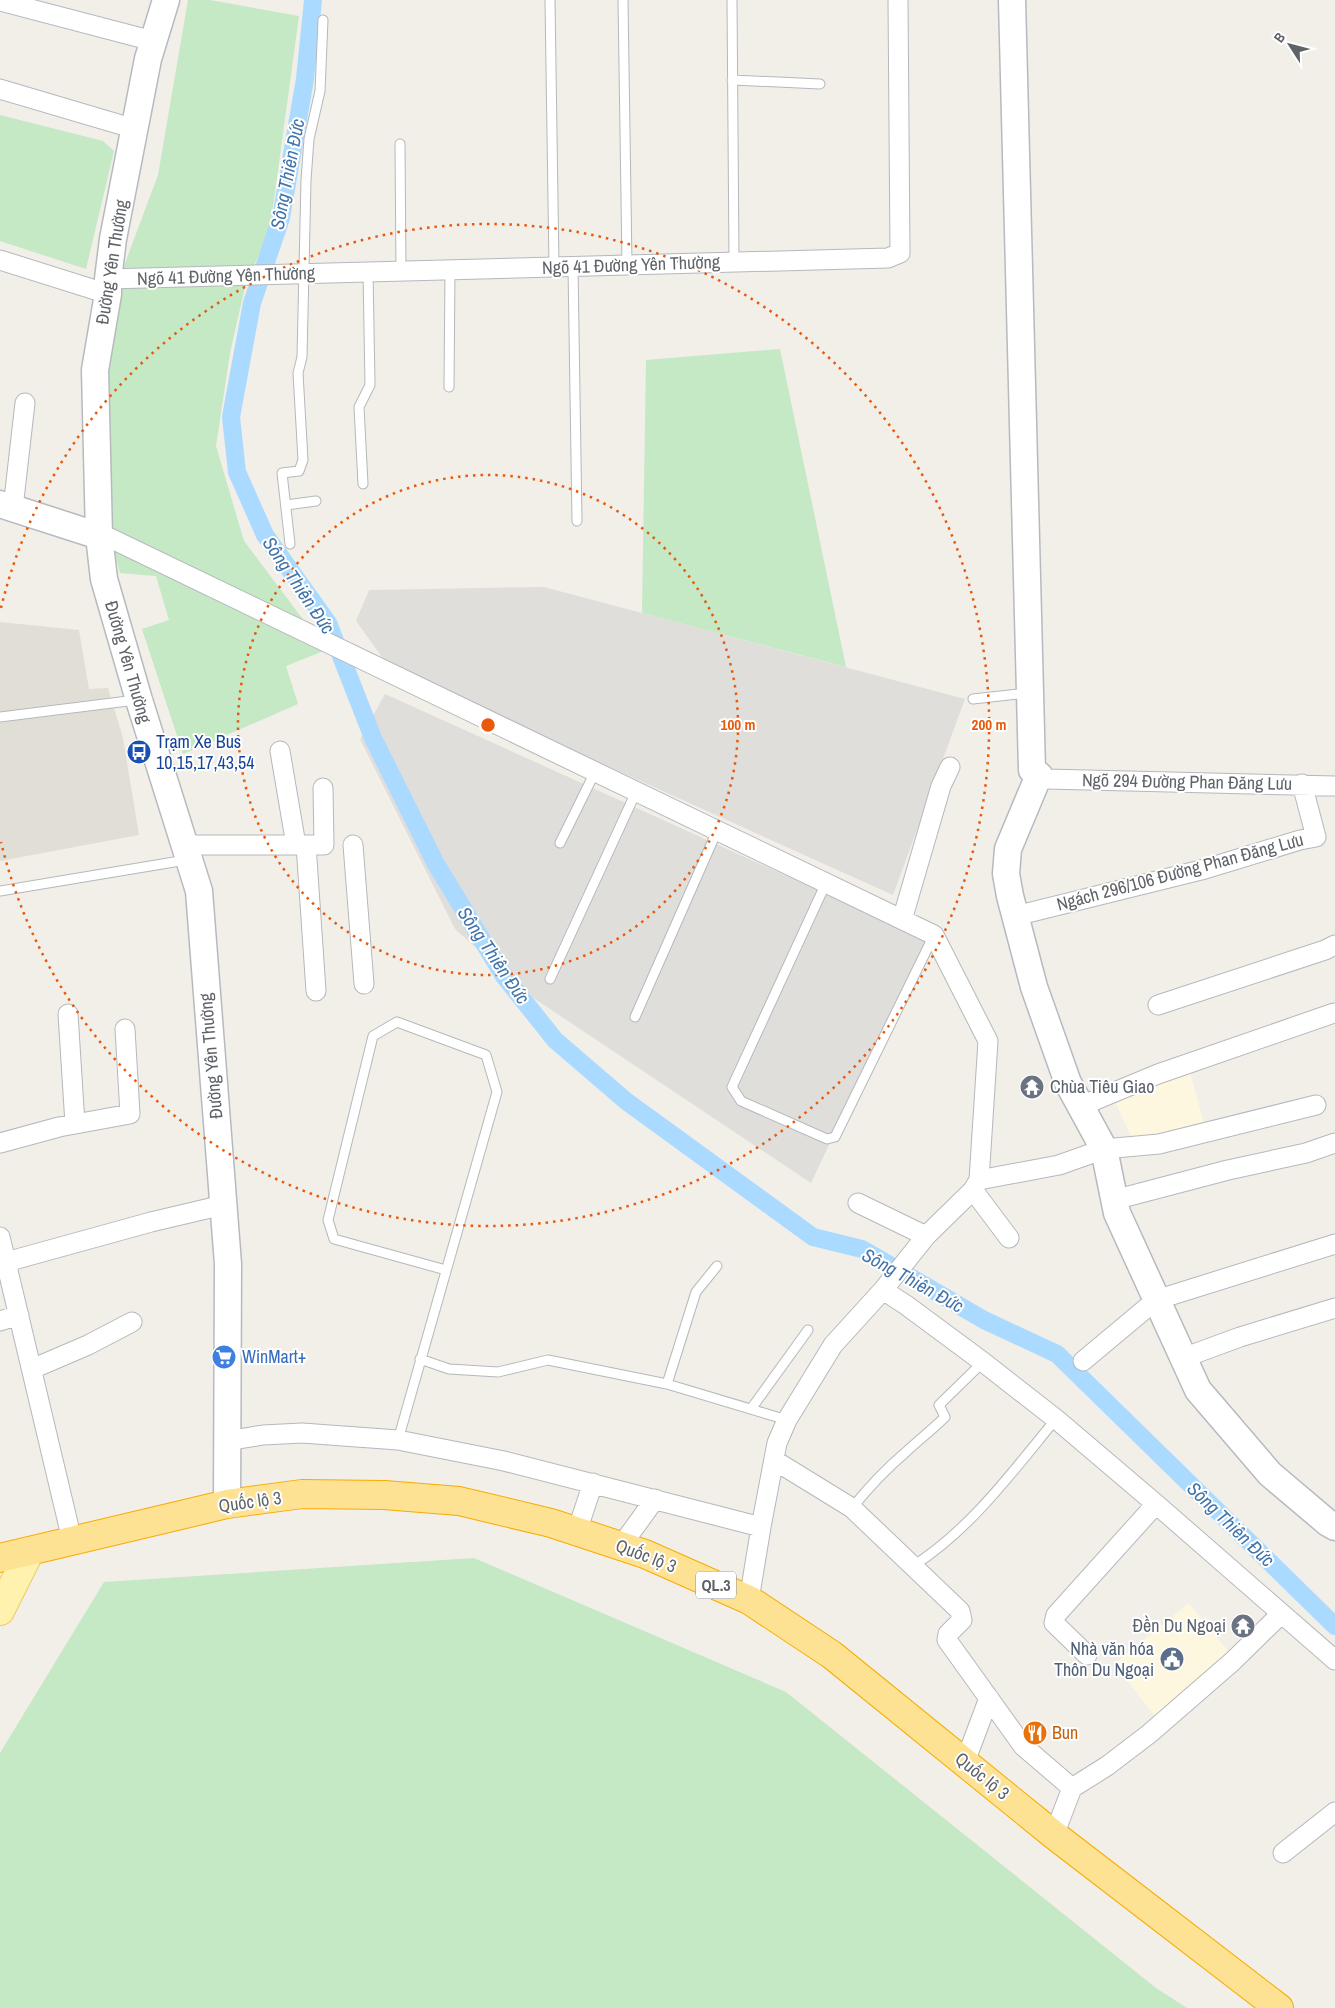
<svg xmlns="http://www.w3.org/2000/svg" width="1335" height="2008" font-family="'Archivo Narrow',sans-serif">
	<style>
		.commercial { fill: #fef7e0 }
		.industrial { fill: #e0deda }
		.education { fill: #e1ded6 }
		.green { fill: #c5e8c5 }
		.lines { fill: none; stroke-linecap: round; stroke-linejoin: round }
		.canal { stroke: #aadaff; stroke-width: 18 }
		.lane-casing { stroke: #b5b8bc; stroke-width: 11 }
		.street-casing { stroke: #b5b8bc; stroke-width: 21 }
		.secondary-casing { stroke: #b6babf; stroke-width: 29 }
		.primary-casing { stroke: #f2c960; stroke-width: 30 }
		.highway-casing { stroke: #f9ab00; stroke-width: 30 }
		.lane { stroke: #fff; stroke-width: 9 }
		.street { stroke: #fff; stroke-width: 19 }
		.secondary { stroke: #fff; stroke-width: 26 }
		.primary { stroke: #fff2af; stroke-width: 28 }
		.highway { stroke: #fde293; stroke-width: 28 }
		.ring { fill: none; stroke: #e8590c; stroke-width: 2.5; stroke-dasharray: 2.5 5 }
		.labels { text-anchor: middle; stroke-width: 4; stroke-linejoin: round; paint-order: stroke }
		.shield { fill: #fff; stroke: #8f9295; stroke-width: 1 }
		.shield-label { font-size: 16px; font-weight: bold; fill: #5f6368 }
		.street-label { font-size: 18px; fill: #5f6368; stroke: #fff }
		.transit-label { font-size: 18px; fill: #164399; stroke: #fff; text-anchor: start }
		.worship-label { font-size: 18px; fill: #5b616d; stroke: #fff; text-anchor: start }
		.shop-label { font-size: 18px; fill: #366cbe; stroke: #fff; text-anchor: start }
		.service-label { font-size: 18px; fill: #4e5e75; stroke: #fff; text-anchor: end }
		.food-label { font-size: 18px; fill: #c56008; stroke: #fff; text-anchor: start }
		.water-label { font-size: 19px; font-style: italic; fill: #4174aa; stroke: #fff }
		.centre { fill: #e8590c; stroke: #fff; stroke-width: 2.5 }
		.ring-label { font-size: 15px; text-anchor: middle; font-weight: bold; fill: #e8590c; stroke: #fff; stroke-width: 4; stroke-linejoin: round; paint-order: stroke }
	</style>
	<rect width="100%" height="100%" fill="#f1efe8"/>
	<path class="commercial" d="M1189 1070 1204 1123 1134 1142 1113 1098Z
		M1189 1603 1231 1655 1155 1716 1114 1664Z"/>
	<path class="industrial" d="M544 587 965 699 893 895 390 668 356 621 369 590Z
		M385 694 926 939 811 1183 526 993 455 929 360 739Z"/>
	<path class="education" d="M0 622 79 630 89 689 108 688 123 738 139 835 0 861Z"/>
	<path class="green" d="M188 0H210L299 16 270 229 245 287 230 353 216 446 244 541 326 650 286 666 298 704 183 754 142 629 169 620 156 576 120 573 107 522 101 370 124 266 158 175Z
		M0 115 103 141 114 151 86 269 0 241Z
		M780 349 846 667 642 613 646 360Z
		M474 1558 786 1692 1156 1988 1187 2008H0V1753L104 1582Z"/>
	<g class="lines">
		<path class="canal" d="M313 0 305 79 281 218 252 303 231 417 237 472 265 535 328 623 373 738 436 864 504 976 555 1040 626 1101 813 1237 862 1249 984 1320 1057 1354 1335 1626"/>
		<defs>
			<path id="lane" d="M550 0 554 267
				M623 0 627 265
				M732 0 734 262
				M732 80 820 84
				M400 144 401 271
				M573 267 577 521
				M449 387 450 270
				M363 484 359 407 370 385 368 272
				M286 505 316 501
				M290 544 282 473 299 471 303 460 298 373 302 357 306 180 309 139 320 91 323 20
				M973 699 1027 693
				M0 717 136 700
				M560 843 595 772
				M826 883 732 1087 741 1101 827 1139 835 1137 933 937
				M0 891 186 860
				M550 979 636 792
				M635 1017 717 831
				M420 1359 449 1369 498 1372 548 1360 667 1384 787 1420
				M667 1384 696 1292 717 1266
				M751 1409 808 1330
				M398 1440 497 1092 486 1055 397 1022 373 1036 328 1220 334 1239 446 1270
				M852 1508C868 1488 887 1468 907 1451 920 1439 933 1429 945 1417L939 1405 983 1362
				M913 1566C971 1529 1013 1471 1056 1419"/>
			<path id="street" d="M0 1 153 41
				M0 89 135 129
				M0 260 108 294
				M108 279 888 258 900 253 898 0
				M13 508 25 403
				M99 536 110 538 934 935 988 1041 979 1180
				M280 751 296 845
				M1039 775 1046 779 1335 786
				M184 845H324L323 788
				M306 845 316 991
				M353 845 364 984
				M1015 916 1205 869 1300 840 1316 837 1302 784
				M902 920 941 786 950 767
				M1158 1005 1325 950 1335 945
				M68 1014 75 1124
				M1081 1106 1158 1074 1334 1013
				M0 1143 59 1127 130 1114 125 1029
				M973 1190 1009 1238
				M1114 1200 1228 1170 1306 1153 1335 1143
				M858 1203 926 1236
				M0 1237 72 1540
				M6 1262 151 1222 223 1205
				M883 1290 906 1305 983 1362 1056 1419 1156 1504 1335 1660
				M0 1321 19 1315
				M1183 1358 1240 1337 1335 1308
				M1083 1361 1156 1300 1335 1244
				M32 1369 88 1345 132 1322
				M227 1441 263 1435 302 1433 398 1440 504 1461 761 1527
				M774 1460 852 1508 960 1611 962 1620 948 1634 947 1640 1023 1746 1072 1788
				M577 1531 593 1483
				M621 1546 655 1499
				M749 1600 761 1527 777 1443 787 1420 833 1345 883 1290 926 1236 973 1190 979 1180 1059 1165 1104 1149 1159 1144 1316 1105
				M1087 1655 1054 1623 1056 1615 1156 1504
				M965 1762 989 1698
				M1054 1835 1072 1788 1107 1766 1149 1734 1233 1661 1281 1614
				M1283 1853 1335 1812"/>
			<path id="secondary" d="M166 0 148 59 113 239 108 279V294L95 370 99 536 104 579 139 700 199 891 228 1264 227 1504
				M1012 0 1032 770 1039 775 1008 849 1006 874 1010 896 1034 987 1068 1083 1104 1149 1117 1213 1198 1390 1270 1474 1328 1523 1335 1527
				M0 504 99 536"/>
			<path id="primary" d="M0 1611 30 1551"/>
			<path id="highway" d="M0 1558 227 1504 302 1494 384 1495 459 1501 551 1523 645 1554 749 1600 832 1655 1054 1835 1279 2008"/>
		</defs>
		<use href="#lane" class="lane-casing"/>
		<use href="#street" class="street-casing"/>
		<use href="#secondary" class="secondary-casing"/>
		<use href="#primary" class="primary-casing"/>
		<use href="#highway" class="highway-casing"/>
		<use href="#lane" class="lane"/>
		<use href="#street" class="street"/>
		<use href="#secondary" class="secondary"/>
		<use href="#primary" class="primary"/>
		<use href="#highway" class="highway"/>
	</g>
	<g class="ring">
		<circle cx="488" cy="725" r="250"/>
		<path d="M1 608A501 501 0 1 1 1 842"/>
	</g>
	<defs>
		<symbol id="bus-disc" viewBox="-11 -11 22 22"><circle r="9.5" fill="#1a4fb4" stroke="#fff"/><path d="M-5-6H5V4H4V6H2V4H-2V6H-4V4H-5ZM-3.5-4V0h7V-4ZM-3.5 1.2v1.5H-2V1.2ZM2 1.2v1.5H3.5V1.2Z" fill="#fff"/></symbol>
		<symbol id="temple-disc" viewBox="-11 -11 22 22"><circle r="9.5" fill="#6b7280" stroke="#fff"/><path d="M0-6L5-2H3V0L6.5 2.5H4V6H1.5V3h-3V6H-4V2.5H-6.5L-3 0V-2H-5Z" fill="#fff"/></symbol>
		<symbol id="supermarket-disc" viewBox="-11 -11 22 22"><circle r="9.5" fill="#3f7fe0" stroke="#fff"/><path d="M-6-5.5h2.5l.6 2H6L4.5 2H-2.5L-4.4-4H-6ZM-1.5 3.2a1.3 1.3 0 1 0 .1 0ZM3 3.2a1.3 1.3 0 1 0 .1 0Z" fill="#fff"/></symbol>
		<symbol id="civic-disc" viewBox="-11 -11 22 22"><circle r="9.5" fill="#5c6f8a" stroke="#fff"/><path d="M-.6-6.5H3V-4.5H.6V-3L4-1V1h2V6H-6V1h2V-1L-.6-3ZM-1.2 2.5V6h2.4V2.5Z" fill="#fff"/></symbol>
		<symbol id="restaurant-disc" viewBox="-11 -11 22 22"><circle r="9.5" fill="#e8710a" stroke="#fff"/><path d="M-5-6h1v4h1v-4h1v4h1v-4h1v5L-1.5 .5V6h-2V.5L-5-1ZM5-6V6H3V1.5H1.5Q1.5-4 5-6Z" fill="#fff"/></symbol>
	</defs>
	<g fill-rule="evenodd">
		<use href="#bus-disc" x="125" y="738" width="28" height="28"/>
		<use href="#temple-disc" x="1018" y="1073" width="28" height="28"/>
		<use href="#supermarket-disc" x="210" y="1343" width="28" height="28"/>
		<use href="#temple-disc" x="1229" y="1612" width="28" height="28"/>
		<use href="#civic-disc" x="1158" y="1645" width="28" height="28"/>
		<use href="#restaurant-disc" x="1021" y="1719" width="28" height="28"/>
	</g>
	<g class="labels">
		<rect class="shield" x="696" y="1571.5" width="40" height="27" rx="4"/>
		<g class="shield-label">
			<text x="716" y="1591">QL.3</text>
		</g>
		<g class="street-label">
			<text transform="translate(112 262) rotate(-81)" y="6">Đường Yên Thường</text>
			<text transform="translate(631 265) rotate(-2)" y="6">Ngõ 41 Đường Yên Thường</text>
			<text transform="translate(226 276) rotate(-2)" y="6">Ngõ 41 Đường Yên Thường</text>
			<text transform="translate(128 662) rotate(74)" y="6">Đường Yên Thường</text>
			<text transform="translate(1187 782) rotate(1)" y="6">Ngõ 294 Đường Phan Đăng Lưu</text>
			<text transform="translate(1180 872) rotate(-15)" y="6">Ngách 296/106 Đường Phan Đăng Lưu</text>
			<text transform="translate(211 1056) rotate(-95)" y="6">Đường Yên Thường</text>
			<text transform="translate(250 1502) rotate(-8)" y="6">Quốc lộ 3</text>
			<text transform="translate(646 1556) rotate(21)" y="6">Quốc lộ 3</text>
			<text transform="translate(982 1776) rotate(39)" y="6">Quốc lộ 3</text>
		</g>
		<g class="transit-label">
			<text x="156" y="748">Trạm Xe Bus<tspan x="156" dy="21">10,15,17,43,54</tspan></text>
		</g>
		<g class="worship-label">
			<text x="1050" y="1093">Chùa Tiêu Giao</text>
			<text x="1226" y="1632" text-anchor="end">Đền Du Ngoại</text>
		</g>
		<g class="shop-label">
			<text x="242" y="1363">WinMart+</text>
		</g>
		<g class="service-label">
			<text x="1154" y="1655">Nhà văn hóa<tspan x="1154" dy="21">Thôn Du Ngoại</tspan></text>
		</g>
		<g class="food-label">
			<text x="1052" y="1739">Bun</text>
		</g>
		<g class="water-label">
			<text transform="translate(287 174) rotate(-79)" y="7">Sông Thiên Đức</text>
			<text transform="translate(299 585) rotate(56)" y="7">Sông Thiên Đức</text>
			<text transform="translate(494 955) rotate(56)" y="7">Sông Thiên Đức</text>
			<text transform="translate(913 1280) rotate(29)" y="7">Sông Thiên Đức</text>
			<text transform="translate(1231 1524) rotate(44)" y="7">Sông Thiên Đức</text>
		</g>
	</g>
	<circle cx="488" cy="725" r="8" class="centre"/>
	<g class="ring-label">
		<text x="738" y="730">100 m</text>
		<text x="989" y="730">200 m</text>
	</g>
	<g transform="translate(1290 45) rotate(306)" stroke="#ffffff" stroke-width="4" paint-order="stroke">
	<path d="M0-4L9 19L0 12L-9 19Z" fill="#5f6368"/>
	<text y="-8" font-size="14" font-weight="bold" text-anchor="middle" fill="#5f6368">B</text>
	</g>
</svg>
